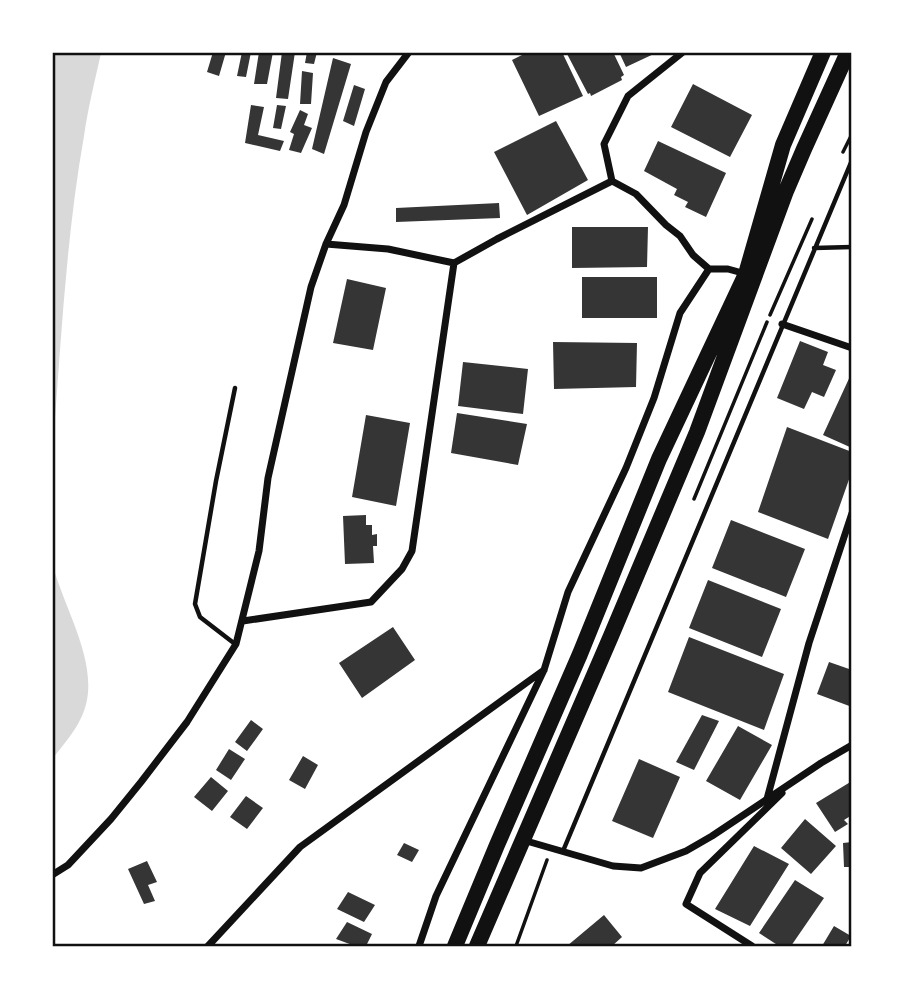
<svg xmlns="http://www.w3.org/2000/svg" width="904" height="999" font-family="Karla,sans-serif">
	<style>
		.water { fill: #d9d9d9 }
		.building { fill: #353535 }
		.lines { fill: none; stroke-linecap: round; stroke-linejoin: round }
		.path { stroke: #111; stroke-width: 3.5 }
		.service { stroke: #111; stroke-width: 4.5 }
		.minor { stroke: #111; stroke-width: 7 }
		.trunk { stroke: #111; stroke-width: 16 }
		.neatline { fill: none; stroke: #111; stroke-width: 2.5 }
	</style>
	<rect width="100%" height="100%" fill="#fff"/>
	<path class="water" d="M53 52 101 53C95 80 88 108 84 136 66 238 61 342 53 445Z
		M52 562C63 609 105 670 81 718 74 733 63 745 53 758Z"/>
	<path class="building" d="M213 52H226L219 76 207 72Z
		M242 52H251L246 77 237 76Z
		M259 52H273L267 84H254Z
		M282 52H295L288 99 276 98Z
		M307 52H317L314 64 305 63Z
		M528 52H562L583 96 539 116 512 60Z
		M566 52H613L624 75 621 77 622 80 591 96 590 93 588 94Z
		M619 52H658L626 67Z
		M333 58 351 64 324 154 312 149Z
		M302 71 313 73 311 104H300Z
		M693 84 752 115 730 157 671 127Z
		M354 85 365 89 354 126 343 121Z
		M251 105 264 107 258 135 284 141 280 151 245 143Z
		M277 105 286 106 281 129 273 128Z
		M300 110 308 114 304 125 312 128 301 153 289 150 294 134 290 132Z
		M556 121 588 180 527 215 494 152Z
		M658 141 726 173 706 217 685 207 688 202 674 195 677 189 644 171Z
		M499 203 500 218 396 222V208Z
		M572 227H648L647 267 572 268Z
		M582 277H657V318H582Z
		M347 279 386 288 373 350 333 343Z
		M800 341 828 352 823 365 836 370 824 397 812 392 804 409 777 398Z
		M553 342 637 343 636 387 554 389Z
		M463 362 528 369 523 414 458 406Z
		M852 372V448L823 435Z
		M457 413 527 424 518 465 451 453Z
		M366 415 410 423 396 506 352 497Z
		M787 427 852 452V471L828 539 758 512Z
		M366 515V525H372V535L377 534V546H373L374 563 345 564 343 516Z
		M731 520 805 549 786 597 712 568Z
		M708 580 781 609 762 657 689 628Z
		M393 627 415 660 362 698 339 663Z
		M689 637 784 674 764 730 668 692Z
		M829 662 852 670V707L817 694Z
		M702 715 719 721 694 770 676 762Z
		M251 720 263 729 247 751 235 742Z
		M738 726 772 745 740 800 706 781Z
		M229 749 245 759 231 780 216 770Z
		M303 756 318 765 305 789 289 780Z
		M639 759 680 777 653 838 612 821Z
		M211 777 228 791 212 811 194 797Z
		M852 781V815L844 820 848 824 835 832 816 803Z
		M246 796 263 808 247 829 230 817Z
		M805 819 836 846 811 874 781 848Z
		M852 842V867H844L843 843Z
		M404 843 419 850 412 862 397 855Z
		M754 846 789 864 750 926 715 909Z
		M147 861 157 882 148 885 155 901 144 904 128 869Z
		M795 880 824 898 791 946H779L759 933Z
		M348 892 375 905 364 922 337 909Z
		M604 915 622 937 612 946H567Z
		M347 922 372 934 366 946H355L336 939Z
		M834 926 851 936 845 946H822Z"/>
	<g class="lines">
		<path class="path" d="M843 152 852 134
			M770 315 812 219
			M694 499 767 322
			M516 946 547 860"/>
		<path class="service" d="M814 248 852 247
			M235 388 216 481 195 604 200 617 235 644
			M563 851 852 160"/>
		<path class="minor" d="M612 181 604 144 628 96 683 52
			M612 181 636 194 666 225 680 236 693 255 709 269
			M326 244 388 249 454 263
			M454 263 497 239 612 181
			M709 269H728L746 274
			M782 324 852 348
			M243 621 371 602 402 569 412 551 454 263
			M767 799 809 643 852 513
			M523 840 613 866 641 868 686 851 712 836 821 763 852 745
			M52 875 68 865 111 819 141 782 187 722 236 644 259 551 268 478 311 287 326 244 344 205 366 132 386 82 409 52
			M208 946 300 847 544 670
			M419 946 436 896 544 670 568 592 626 468 654 398 680 313 709 269
			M752 946 686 904 700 873 782 793"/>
		<path class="trunk" d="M455 946 497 845 580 654 659 459 746 274 783 145 823 52
			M477 946 611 636 697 432 786 191 804 149 848 52"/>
	</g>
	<rect width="904" height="999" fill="none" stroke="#ffffff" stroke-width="108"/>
	<rect x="54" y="54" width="796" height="891" class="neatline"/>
</svg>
